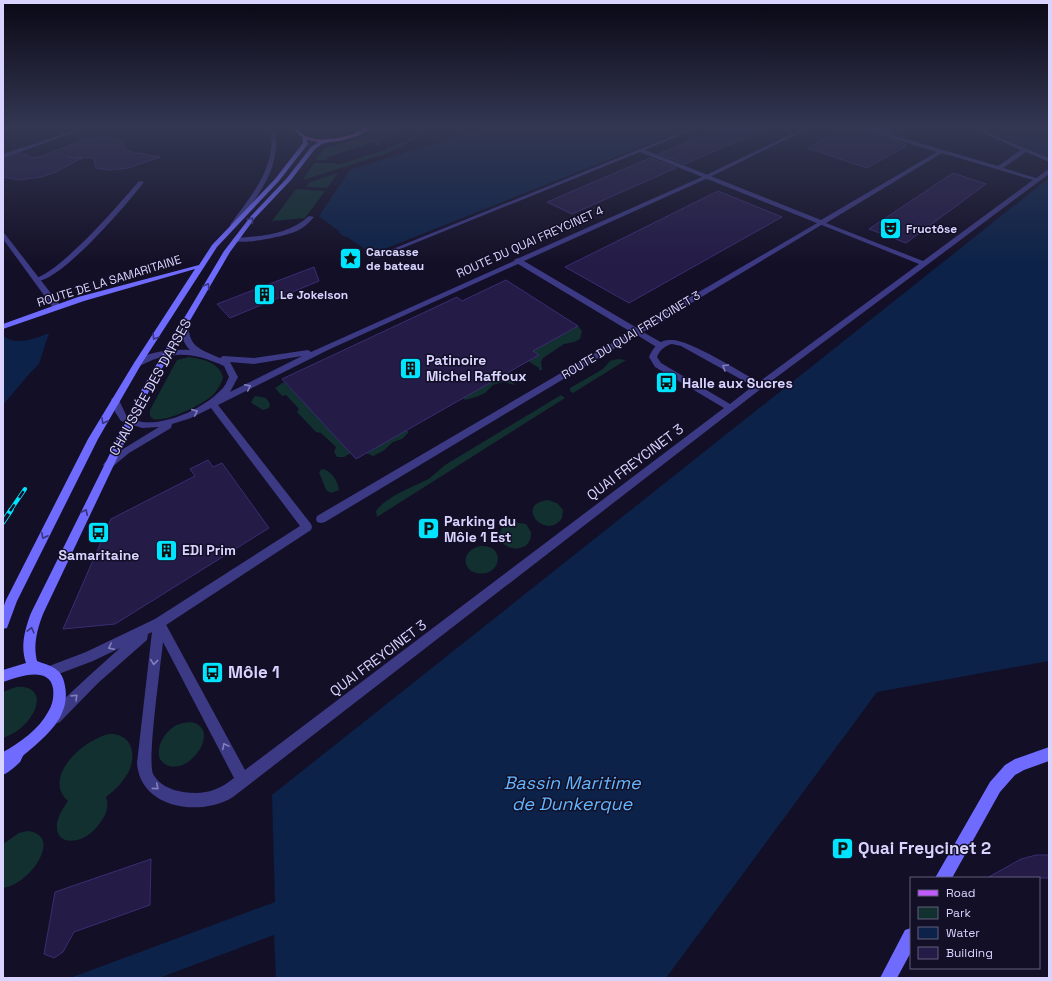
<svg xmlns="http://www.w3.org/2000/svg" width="1052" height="981" font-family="'Space Grotesk',sans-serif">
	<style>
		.green { fill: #12302f }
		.water { fill: #0c2248 }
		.building { fill: #241b47; stroke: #3b2d73 }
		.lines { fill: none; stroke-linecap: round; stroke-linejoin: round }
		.lane { fill: #3d3a85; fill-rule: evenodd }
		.street { fill: #3d3a85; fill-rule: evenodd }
		.secondary { fill: #6f6bff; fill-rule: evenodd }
		.primary { fill: #c25bff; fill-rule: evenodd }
		.rail-far1-casing { stroke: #00e5ff; stroke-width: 4 }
		.rail-casing { stroke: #00e5ff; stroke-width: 5 }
		.rail-far1 { stroke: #130f26; stroke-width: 2.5; stroke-dasharray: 8; stroke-linecap: butt }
		.rail { stroke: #130f26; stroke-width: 3.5; stroke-dasharray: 10; stroke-linecap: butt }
		.oneway { stroke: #38347d }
		.oneway2 { stroke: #837fbc }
		.labels { text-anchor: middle; stroke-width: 3; stroke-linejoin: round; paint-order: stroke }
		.far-poi-label { font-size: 12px; font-weight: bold; fill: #d9d4ff; stroke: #130f26; text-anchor: start }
		.far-street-label { font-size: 12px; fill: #d9d4ff; stroke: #130f26 }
		.poi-label { font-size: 14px; font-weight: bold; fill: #d9d4ff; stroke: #130f26; text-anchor: start }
		.street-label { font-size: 14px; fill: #d9d4ff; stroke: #130f26 }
		.near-poi-label { font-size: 17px; font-weight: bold; fill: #d9d4ff; stroke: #130f26; text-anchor: start }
		.near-water-label { font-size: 18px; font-style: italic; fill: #62b6ff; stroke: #130f26 }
	</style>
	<rect width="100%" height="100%" fill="#130f26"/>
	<path class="green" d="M302 128H361C351 136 308 144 302 128Z
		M380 128H414L403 133 398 132 379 141 383 143 378 145 373 142 325 158 329 160H315L325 148 363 138 373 133Z
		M425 128H435L388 153 303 180 314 163H334L338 165 388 149 385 147H393L426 130 421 129Z
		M338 173 327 188 306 187 310 182Z
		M296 189 325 191 305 218 272 221Z
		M578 326 582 331 580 339 574 342 564 344 543 358 541 362 542 370H539V368L528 361 538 355 533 351Z
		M189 357C202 359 220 362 223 378 221 384 218 389 214 394 204 404 166 423 153 419L150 416V410L177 360Z
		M618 359 626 360 573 393 570 391V388L603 369 610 361Z
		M503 375 516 385 503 382 493 385 485 393 476 397 465 400 463 398Z
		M284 382 351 453 344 457H337L334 452 336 447 321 433 316 432 297 412 299 409 286 395 282 396 275 388Z
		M561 395 565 398 377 517 376 511C388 495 414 487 430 478 435 474 440 469 445 465Z
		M255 396 266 398 270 404 269 408 263 410 253 404 251 402Z
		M406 430 409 432 402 439 393 442 383 451 373 456 366 453Z
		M322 469C331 470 338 481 339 490L331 493 326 490 319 472Z
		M548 500 557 503 563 510 562 518C546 542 513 504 548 500Z
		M513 522 526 524 531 532C533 558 492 550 501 530 503 525 508 523 513 522Z
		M480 546C510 544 499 584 471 571 460 561 467 549 480 546Z
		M16 687C39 685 42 702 30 718 24 727 14 734 3 738V692Z
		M189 722C222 725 194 773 169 766 150 760 161 736 172 728 177 724 183 723 189 722Z
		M110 734C133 734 137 756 128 773 122 783 115 790 106 797 109 805 107 813 102 820 81 855 36 844 68 801 41 777 85 738 110 734Z
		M27 831C64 834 31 884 3 888V844L19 833Z"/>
	<path class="water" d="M483 128H688L372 254 347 237H345L339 233 340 232 319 216 350 170Z
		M980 128H1049V157Z
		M1049 178V661L877 692 666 978H276L274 935 159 978H70L275 902 272 795Z
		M49 333 39 364 30 373 3 405V335C13 347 37 338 49 333Z"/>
	<path class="building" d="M721 128H768L685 164 659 154Z
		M848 128H861L862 130 905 144 906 146 867 168 807 148Z
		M872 128H901L903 137Z
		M107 137 121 140 127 151 160 157 128 168 110 170 96 168 94 158 67 157 82 158 56 172 41 177 19 180 3 177V159L21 153 33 158 40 157 83 140Z
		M650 158 676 168 572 214 547 202Z
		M953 173 986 184 906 243 869 229Z
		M718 191 782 217 629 303 565 267Z
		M314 267 319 281 230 318 217 304Z
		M506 280 578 326 533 351 539 355 356 459 282 379 457 297 462 301Z
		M208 460 213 467 222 463 269 528 115 624 63 629 111 519 195 476 190 469Z
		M1036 855H1049V878H987L1021 859Z
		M151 859 150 905 74 932 63 952 54 958 44 954 55 892Z"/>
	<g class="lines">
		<path class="lane" d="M82 128H87L3 158V154Z
			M271 128H275C282 168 258 196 235 226H231L230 225C252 194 276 169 271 128Z
			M692 128H697L645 150 821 220 937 152 862 129V128H868L998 166 1021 150 972 128H977L1049 158V162L1026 152 1003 168 1036 178 1049 169V174L762 388 233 797C201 817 140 809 137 763L153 623 155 619 159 618 163 619 245 770 724 408 655 367 649 357C653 347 660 339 672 340 690 340 740 372 759 382L919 264 640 152 378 258 373 257ZM942 153 1033 180 923 261 826 223ZM672 344 681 346 753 386 730 404 661 363 657 357C660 350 664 346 672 344ZM163 642 234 778C218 791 204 795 183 792 171 790 159 785 153 774 147 760 161 663 163 642Z
			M139 181 144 182C129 202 58 285 35 281V279C53 271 66 258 81 244 102 224 120 203 139 181Z
			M309 216 314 217C309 223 303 228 297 231 286 236 240 246 232 240L235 238C262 236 288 235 309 216Z"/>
		<path class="street" d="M804 128H809L708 178 524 261 637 328 819 222H823V224L643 332 664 344V348H658L637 335 325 522 321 523 317 522 316 519 317 516 631 332 518 264 330 349 218 405 311 524 312 527 311 530 163 627 148 634 147 640 98 683 60 722 55 724 50 722 48 717 50 712 90 675 120 648 93 661 48 678 44 676 42 672 44 668 86 652 155 619 300 526 211 408 191 418 172 424 171 428 129 453 111 468H105L103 465 105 462 123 449 159 427 142 428 121 421 115 412 111 400 112 398H118L127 417C132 418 137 421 142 422 168 425 204 408 221 390 225 387 227 381 229 377L224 366C202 356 183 351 158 358 151 360 145 364 138 366L134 363C145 351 175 349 190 350 183 343 178 331 181 321H187L188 323C189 348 200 349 220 358L223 356 254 358 308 350 311 352 514 261 515 259 519 258 704 176ZM302 356 230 392 238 377 230 362 254 364Z
			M3 233 5 234 60 305V309H54L3 239Z"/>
		<path class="secondary" d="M302 136 306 137 308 144 279 181 217 247 142 363 98 439 17 601 7 628 3 629V608L6 600 88 439 134 363 195 269 84 301 3 329V324L78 297 199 265 212 245 275 179 303 143Z
			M331 138 334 140 333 141 322 144 315 149 291 180 255 218 230 252 150 389 43 614C37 630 33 645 37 661 44 664 51 665 57 670 62 674 64 680 65 686 71 717 45 737 25 754 22 756 22 759 20 762 15 767 9 772 3 775V752C20 743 39 729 48 712 53 704 54 696 53 688 49 665 17 677 3 682V670L26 663C20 646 25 629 31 613L142 389 224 251 251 216 287 178 311 147 318 142Z
			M1049 747V761L1024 770 1015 775 1000 792 952 878H935L990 782 1005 765 1015 759Z
			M911 928V952L897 978H880L905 930Z"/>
		<path class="primary" d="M294 128H298C307 148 351 138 365 128H370C356 142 303 151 294 128Z"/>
		<defs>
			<path id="rail-far1" d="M10 511 25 489"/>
			<path id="rail" d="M3 522 11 510"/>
		</defs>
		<use href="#rail-far1" class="rail-far1-casing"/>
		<use href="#rail" class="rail-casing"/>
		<use href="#rail-far1" class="rail-far1"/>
		<use href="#rail" class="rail"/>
	</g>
	<defs><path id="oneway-chevron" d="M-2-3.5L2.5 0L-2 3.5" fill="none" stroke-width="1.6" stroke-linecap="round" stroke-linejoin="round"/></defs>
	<g class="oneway">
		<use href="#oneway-chevron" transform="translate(251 220) rotate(-49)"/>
		<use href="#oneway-chevron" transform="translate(207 286) rotate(-59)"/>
		<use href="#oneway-chevron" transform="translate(155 337) rotate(123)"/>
		<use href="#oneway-chevron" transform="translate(104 421) rotate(119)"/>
		<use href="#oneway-chevron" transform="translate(85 512) rotate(-65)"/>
		<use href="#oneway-chevron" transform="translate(44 536) rotate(117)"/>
		<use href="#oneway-chevron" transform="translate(31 630) rotate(-76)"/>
	</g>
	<g class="oneway2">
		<use href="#oneway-chevron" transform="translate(725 367) rotate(-150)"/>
		<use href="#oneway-chevron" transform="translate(248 387) rotate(-26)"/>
		<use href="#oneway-chevron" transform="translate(195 412) rotate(-24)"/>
		<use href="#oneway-chevron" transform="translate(111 647) rotate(154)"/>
		<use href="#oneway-chevron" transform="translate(154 662) rotate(96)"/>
		<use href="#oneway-chevron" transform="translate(75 697) rotate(-44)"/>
		<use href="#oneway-chevron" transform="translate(225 746) rotate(-118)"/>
		<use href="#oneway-chevron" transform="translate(156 787) rotate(40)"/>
	</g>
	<linearGradient id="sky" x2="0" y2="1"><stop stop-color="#0a0815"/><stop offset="0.48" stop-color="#333752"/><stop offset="1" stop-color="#333752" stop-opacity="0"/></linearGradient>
	<rect width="1052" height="265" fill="url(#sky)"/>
	<defs>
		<symbol id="theatre-square" viewBox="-11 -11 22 22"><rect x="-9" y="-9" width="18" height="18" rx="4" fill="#00e5ff" stroke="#130f26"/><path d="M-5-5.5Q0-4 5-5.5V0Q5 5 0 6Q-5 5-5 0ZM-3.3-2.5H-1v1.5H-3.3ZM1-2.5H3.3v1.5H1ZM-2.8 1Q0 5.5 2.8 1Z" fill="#111"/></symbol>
		<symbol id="sight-square" viewBox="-11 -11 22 22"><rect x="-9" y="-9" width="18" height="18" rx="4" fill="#00e5ff" stroke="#130f26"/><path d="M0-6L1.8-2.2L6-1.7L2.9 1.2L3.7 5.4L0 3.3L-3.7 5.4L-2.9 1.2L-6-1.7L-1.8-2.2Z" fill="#111"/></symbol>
		<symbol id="building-square" viewBox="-11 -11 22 22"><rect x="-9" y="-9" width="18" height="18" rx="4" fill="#00e5ff" stroke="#130f26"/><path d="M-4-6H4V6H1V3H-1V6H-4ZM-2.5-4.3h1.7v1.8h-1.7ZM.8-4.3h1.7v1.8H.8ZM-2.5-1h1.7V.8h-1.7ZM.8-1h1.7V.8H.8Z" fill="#111"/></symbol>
		<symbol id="bus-square" viewBox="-11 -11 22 22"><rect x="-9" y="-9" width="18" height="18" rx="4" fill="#00e5ff" stroke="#130f26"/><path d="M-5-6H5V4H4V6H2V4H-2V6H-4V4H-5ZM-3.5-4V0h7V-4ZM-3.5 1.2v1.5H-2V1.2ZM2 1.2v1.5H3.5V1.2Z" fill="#111"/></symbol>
		<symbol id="parking-square" viewBox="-11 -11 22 22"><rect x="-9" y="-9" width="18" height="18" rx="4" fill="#00e5ff" stroke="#130f26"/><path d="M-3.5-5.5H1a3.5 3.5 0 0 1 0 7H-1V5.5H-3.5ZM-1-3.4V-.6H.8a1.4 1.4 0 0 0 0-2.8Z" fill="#111"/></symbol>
	</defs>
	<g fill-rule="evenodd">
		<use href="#theatre-square" x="878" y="216" width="25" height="25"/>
		<use href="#sight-square" x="338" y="246" width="25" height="25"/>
		<use href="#building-square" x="252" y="282" width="25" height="25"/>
		<use href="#building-square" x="398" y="356" width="25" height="25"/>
		<use href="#bus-square" x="654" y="370" width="25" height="25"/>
		<use href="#parking-square" x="416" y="516" width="25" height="25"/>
		<use href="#bus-square" x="86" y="520" width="25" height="25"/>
		<use href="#building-square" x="154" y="538" width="25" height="25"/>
		<use href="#bus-square" x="200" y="660" width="25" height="25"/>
		<use href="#parking-square" x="830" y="836" width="25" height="25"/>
	</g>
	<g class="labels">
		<g class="far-poi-label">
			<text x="906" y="233">Fructôse</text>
			<text x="366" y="256">Carcasse<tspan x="366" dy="14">de bateau</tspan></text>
			<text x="280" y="299">Le Jokelson</text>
		</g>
		<g class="far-street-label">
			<text transform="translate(530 242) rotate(-24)" y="4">ROUTE DU QUAI FREYCINET 4</text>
			<text transform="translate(109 281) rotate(-17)" y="4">ROUTE DE LA SAMARITAINE</text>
			<text transform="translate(631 335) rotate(-31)" y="4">ROUTE DU QUAI FREYCINET 3</text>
		</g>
		<g class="poi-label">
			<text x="426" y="365">Patinoire<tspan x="426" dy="16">Michel Raffoux</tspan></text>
			<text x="682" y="388">Halle aux Sucres</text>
			<text x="444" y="526">Parking du<tspan x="444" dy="16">Môle 1 Est</tspan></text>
			<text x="182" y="555">EDI Prim</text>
			<text x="99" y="560" text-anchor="middle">Samaritaine</text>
		</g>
		<g class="street-label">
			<text transform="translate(150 387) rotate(-61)" y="5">CHAUSSÉE DES DARSES</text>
			<text transform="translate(635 462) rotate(-37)" y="5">QUAI FREYCINET 3</text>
			<text transform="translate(378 658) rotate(-37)" y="5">QUAI FREYCINET 3</text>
		</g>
		<g class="near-poi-label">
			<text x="228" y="678">Môle 1</text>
			<text x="858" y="854">Quai Freycinet 2</text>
		</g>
		<g class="near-water-label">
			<text x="572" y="789">Bassin Maritime<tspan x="572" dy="21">de Dunkerque</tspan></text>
		</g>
	</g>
	<rect width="1052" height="981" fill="none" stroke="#d9d4ff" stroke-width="8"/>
	<rect x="910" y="877" width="130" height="92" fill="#130f26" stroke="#625e7d"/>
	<rect x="918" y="890" width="20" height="6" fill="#c25bff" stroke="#625e7d"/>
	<text x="946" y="897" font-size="12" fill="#d9d4ff">Road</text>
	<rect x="918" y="907" width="20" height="12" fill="#12302f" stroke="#625e7d"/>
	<text x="946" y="917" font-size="12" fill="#d9d4ff">Park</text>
	<rect x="918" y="927" width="20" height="12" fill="#0c2248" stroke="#625e7d"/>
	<text x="946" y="937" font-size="12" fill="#d9d4ff">Water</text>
	<rect x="918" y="947" width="20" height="12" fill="#241b47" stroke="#625e7d"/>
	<text x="946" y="957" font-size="12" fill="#d9d4ff">Building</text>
</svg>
